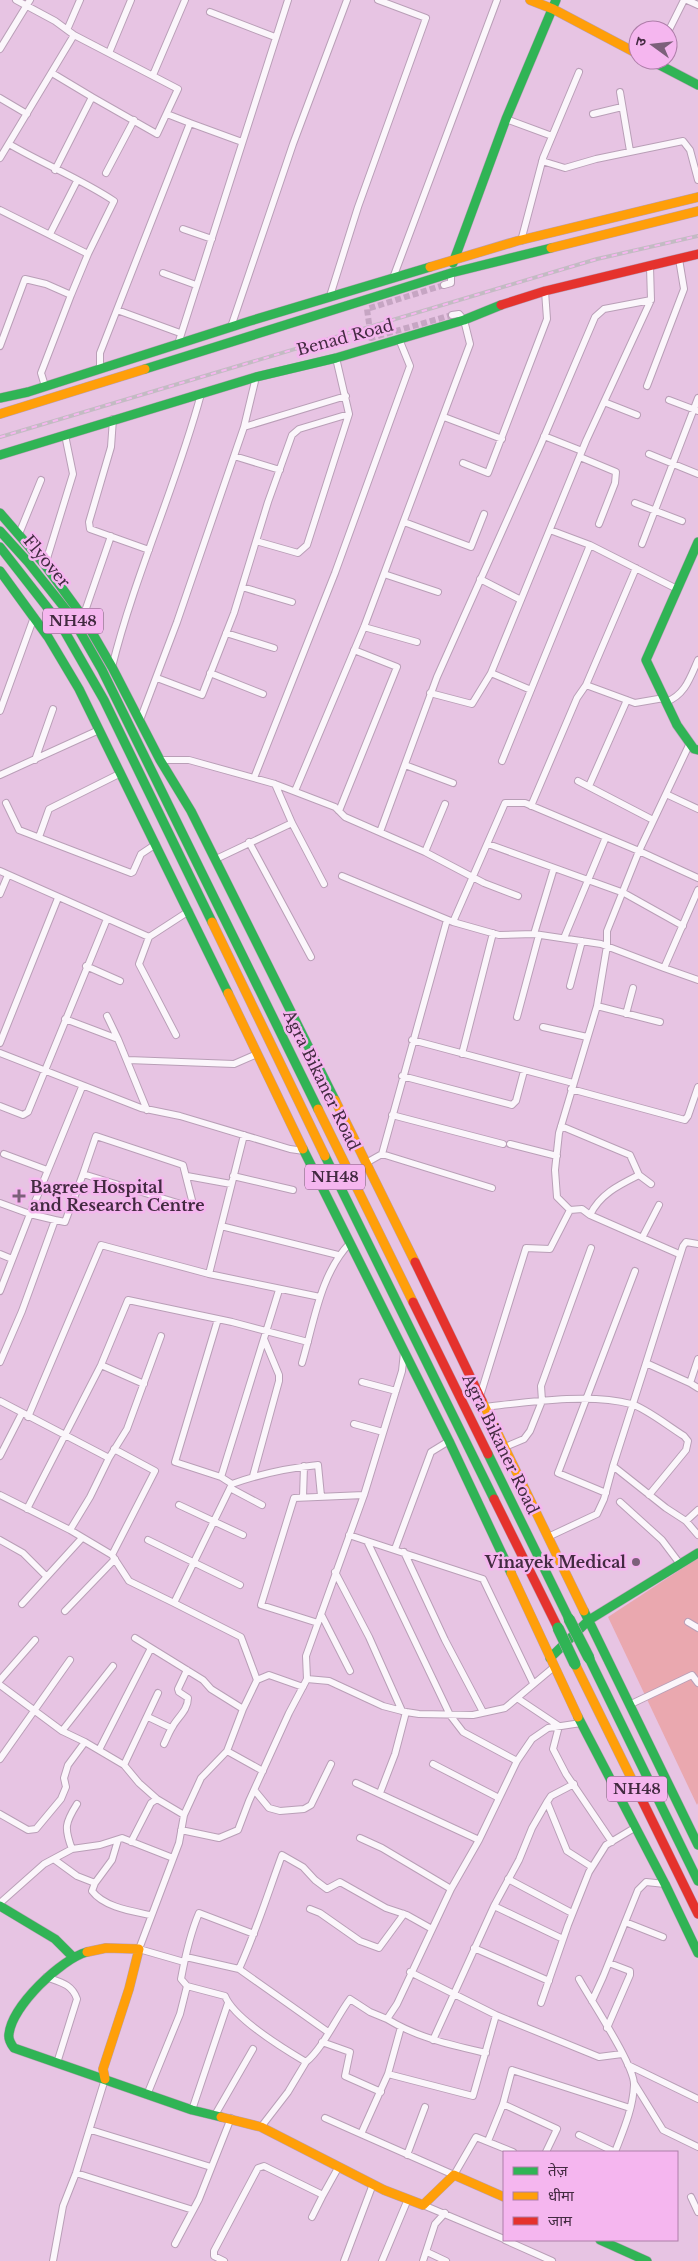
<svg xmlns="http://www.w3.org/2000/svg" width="698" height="2261" font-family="'Libre Baskerville','Noto Sans Devanagari',serif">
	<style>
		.green { fill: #eaa8af }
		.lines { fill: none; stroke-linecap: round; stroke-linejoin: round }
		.street-tunnel { stroke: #c6a5c3; stroke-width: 6; stroke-dasharray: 6 3; stroke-linecap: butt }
		.street-casing { stroke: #b99fb7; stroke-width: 8 }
		.fast-casing { stroke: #b99fb7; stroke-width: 10 }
		.slow-casing { stroke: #b99fb7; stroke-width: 10 }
		.jam-casing { stroke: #b99fb7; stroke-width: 10 }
		.street { stroke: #fbf6fb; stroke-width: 6 }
		.fast { stroke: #30b455; stroke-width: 9 }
		.slow { stroke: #ff9f0a; stroke-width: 9 }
		.jam { stroke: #e5322d; stroke-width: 9 }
		.rail-casing { stroke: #c3bbc3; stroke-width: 4 }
		.rail { stroke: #f5b6ef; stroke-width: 2; stroke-dasharray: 5.5; stroke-linecap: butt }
		.fast-bridge-casing { stroke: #b99fb7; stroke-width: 12; stroke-linecap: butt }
		.fast-bridge { stroke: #30b455; stroke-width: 11 }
		.poi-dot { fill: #7c607a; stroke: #f5b6ef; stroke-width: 2 }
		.labels { text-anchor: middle; stroke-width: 5; stroke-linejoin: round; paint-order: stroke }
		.shield { fill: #f5b6ef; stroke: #785475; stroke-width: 1 }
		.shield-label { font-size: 15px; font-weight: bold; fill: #432a41 }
		.street-label { font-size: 16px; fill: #432a41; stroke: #f5b6ef }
		.poi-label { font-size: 16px; font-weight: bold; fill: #432a41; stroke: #f5b6ef; text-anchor: start }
	</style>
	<rect width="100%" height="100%" fill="#e7c4e3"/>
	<path class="green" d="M698 1558V1803L697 1805 608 1617Z"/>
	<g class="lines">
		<path class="street-tunnel" d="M444 285 367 309 371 338 452 315"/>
		<defs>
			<path id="street" d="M687 0 698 5
				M210 12 275 37
				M67 30 80 0
				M668 32 684 0
				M74 35 178 89 157 134 92 97
				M0 49 30 0
				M109 53 131 0
				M52 73 92 97 55 170
				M153 75 185 0
				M620 92 630 151
				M0 98 27 114
				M593 114 622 107
				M506 119 552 136
				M190 123 242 142
				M9 144C43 164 81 179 114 201L88 254
				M0 158 74 35 55 21 16 0
				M542 161 565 168 596 159 683 141 690 150 698 180
				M106 173 134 120
				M0 210 88 254 71 295
				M183 229 212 239
				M50 234 77 181
				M521 241 543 158 579 72
				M163 273 196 285
				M393 278 497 0
				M444 285 451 283V273
				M330 296 358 207 426 18 378 0
				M117 310 180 333
				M231 327 293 144 347 0
				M178 344 288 0
				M0 346 25 279 46 284 71 295 41 373 45 386
				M100 369V353L190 123 167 114
				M647 386 684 289 679 259
				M669 400 698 411
				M604 402 637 415
				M444 417 502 439
				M113 419 111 447 89 522 90 529 149 550
				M244 427 346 396
				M544 436 582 451
				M649 454 698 474
				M234 456 280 470
				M580 457 616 472 615 483 599 524
				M463 463 488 473 547 319 545 291
				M635 503 682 521
				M404 522 471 547 484 514
				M550 530 590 545 677 589
				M19 534 41 480
				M256 541 298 553 307 545 349 414 336 358
				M642 544 698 398
				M45 565 73 474 65 435
				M384 574 438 592
				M480 579 521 600
				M242 587 292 602
				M83 617 111 536
				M364 627 417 642
				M226 633 274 648
				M112 667C135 574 176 487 201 394
				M210 673 263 694
				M157 678 202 695 234 613 268 502 292 435 299 429 349 414
				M586 685 636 568
				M531 690 491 673 586 441 651 300 650 267
				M430 693 472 704 491 673
				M666 702C685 695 690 678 698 660
				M0 711 34 617
				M140 720 177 622 244 427 256 377
				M35 760 53 709
				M160 760H189L275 784 335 807 345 817 425 852 484 883 518 896
				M502 761 590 545
				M405 765 453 783
				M0 775 99 730
				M254 778 335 573 410 366 399 339
				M578 781 653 820
				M275 784 292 823 324 884
				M589 786 627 700
				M295 791 364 627 470 344 464 320 459 314 452 315
				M666 794 698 809
				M6 803 19 830 131 873 133 872 141 854 156 844
				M531 806 577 698 586 685 635 703 664 698
				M339 811 397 667 354 650
				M380 832 437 677 541 444 595 317 604 309 651 300
				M39 837 49 809 121 773
				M249 842 311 957
				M488 844 624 893 683 926
				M425 852 445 804
				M216 859 292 823
				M0 871 149 937 189 911
				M342 876 453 922 505 803H525L639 851 698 878
				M0 894 8 875
				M447 920 382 1154 492 1188
				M453 922 499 935 534 934 601 944 664 968 698 890
				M534 934 554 868
				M149 937 139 964 176 1035
				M564 938 606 837
				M86 966 120 981
				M664 968 698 980
				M570 986 582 941
				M597 1006 660 1022
				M626 1014 633 988
				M107 1016 118 1039
				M517 1017 539 935
				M65 1019 118 1039 147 1110
				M543 1027 587 1037
				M412 1040 573 1083
				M0 1043 58 898
				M0 1053 141 1108 180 1116 290 1149 304 1151
				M462 1054 493 933
				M128 1060 234 1064 257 1054
				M402 1076 512 1105 516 1101 524 1071
				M571 1089 685 1120 688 1116 698 1087
				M0 1106 23 1115 28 1112 107 919
				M392 1115 503 1144
				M561 1126 630 1155 639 1175 651 1184
				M244 1135 209 1274 320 1297
				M510 1144 557 1156
				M4 1154 47 1170
				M366 1163 382 1154
				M187 1176 231 1184
				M233 1176 293 1190
				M0 1203 30 1214 0 1291
				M570 1210 582 1209 590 1215C600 1194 619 1185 639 1175
				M590 1215 679 1254
				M55 1220 65 1222 83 1174 194 1208 183 1165 96 1136 83 1174
				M221 1226 338 1255
				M642 1238 659 1205
				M0 1254 12 1259
				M279 1290 221 1477 232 1484C260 1474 288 1468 318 1465L321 1496
				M218 1319 175 1462 221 1477
				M698 1359 690 1383 698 1388
				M0 1362 22 1311 55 1220 30 1214 82 1087
				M302 1363C314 1323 320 1274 350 1243
				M101 1365 144 1384
				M362 1382 396 1391
				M690 1383 646 1363 683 1246 686 1242 698 1244
				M480 1396 526 1248 550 1249 570 1210 557 1197 555 1170 559 1133 597 1006 607 946V931L639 851 690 743
				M0 1401 109 1458
				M485 1407C529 1402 589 1393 631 1404 644 1407 671 1428 684 1436L688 1441 686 1450 649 1495
				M28 1417 101 1245 209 1274
				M354 1424 383 1432
				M505 1447 524 1439 530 1431 542 1401 541 1386 591 1248
				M0 1456 22 1413
				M613 1466 666 1508 686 1521 698 1535
				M253 1476 279 1381V1375L264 1339
				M230 1488 262 1505
				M606 1493 558 1473 635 1271
				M0 1495 70 1530 112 1555 129 1581 174 1603 232 1484
				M303 1497 304 1466
				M620 1502 662 1540 680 1564
				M179 1505 243 1535
				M27 1509 101 1365 128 1300 232 1322 308 1342
				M686 1521 698 1510
				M70 1530 90 1497 109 1458 127 1429 161 1336
				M349 1535 367 1541 450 1715 463 1732 517 1761
				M548 1537 597 1514 604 1499 613 1466 646 1363
				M0 1540 23 1553 46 1576
				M148 1540 240 1585
				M367 1541 483 1579 533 1683
				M395 1549 431 1452 449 1441
				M404 1552 445 1640 483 1712
				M112 1555 155 1471 114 1449
				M335 1572 369 1637 402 1711
				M174 1603 241 1637 257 1680
				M22 1604 82 1538
				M65 1611 115 1559
				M321 1614 350 1671
				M688 1622 698 1628
				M318 1623 261 1605 294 1498 364 1495
				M135 1638 203 1680 211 1689 243 1709
				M307 1679 329 1681 383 1706 406 1712 419 1714 473 1715 505 1708 554 1667
				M0 1680 35 1640
				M0 1685 62 1731 85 1742 124 1765 139 1783 157 1799 184 1815
				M517 1698 559 1726 553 1749 566 1774 612 1842
				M629 1705 692 1675 698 1683
				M148 1717 171 1728
				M62 1731 113 1666
				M164 1744C167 1738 169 1732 173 1726 178 1717 188 1710 188 1698L179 1692 178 1689 187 1670
				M99 1750 151 1648
				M227 1751 263 1771
				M0 1759 70 1660
				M433 1764 499 1798
				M124 1765 158 1693
				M356 1783 479 1840
				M574 1784 551 1796 547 1802 567 1851 592 1867
				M255 1791 269 1808 280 1811 304 1809 311 1805 331 1764
				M380 1793 395 1754 406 1712
				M0 1814 28 1830 36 1829 61 1799 66 1787 64 1778 68 1765 85 1742
				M181 1830 219 1838 238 1830 249 1801 289 1713 307 1679 306 1656 364 1495 402 1371 404 1352
				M360 1838 382 1848 451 1889
				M131 1842 151 1803 157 1799
				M72 1849C64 1828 65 1823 77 1804
				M55 1860 77 1876 95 1883 92 1891C104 1907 131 1911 150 1915
				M508 1879 572 1913
				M95 1883 112 1860 118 1840
				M0 1903 44 1864 72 1849 100 1845 122 1838 173 1858
				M494 1906 563 1939
				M310 1909 320 1913 360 1941 379 1948 404 1914
				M625 1922 663 1937
				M474 1948 549 1981
				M186 1957 239 1969 328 2032
				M184 1962 139 1949 179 1843 184 1815 201 1778 227 1751 243 1709 257 1680 269 1675 303 1687
				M239 1969C256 1932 268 1893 282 1855L303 1867 315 1880 327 1889 340 1882 386 1908 407 1915 432 1929
				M410 1972 496 2015
				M46 1977C60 1982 72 1984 77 1999L57 2063
				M579 1979C590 1999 635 2066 634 2085 633 2109 623 2131 615 2152
				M187 1986 225 1996C234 2018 284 2049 306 2062 323 2048 336 2018 350 1999L370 2012 387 2019 397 2004 451 1889 479 1840 517 1761 532 1739 548 1728 581 1723
				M592 2001 603 1977 638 1890 646 1882 665 1884
				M541 2003 568 1925 589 1872 606 1845 636 1827
				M387 2019C418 2038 451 2045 486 2053
				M401 2027 388 2074 361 2134 454 2175 476 2137 513 2152
				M607 2028 630 1975V1971L609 1963
				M433 2040 494 1906 519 1860 532 1828 547 1802
				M322 2042 350 2052 345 2076 381 2092
				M628 2065 698 2099
				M388 2074 473 2096 496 2015 599 2057 622 2054
				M634 2083 663 2130 698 2147
				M147 2095 180 2014 187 1986 181 1979C185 1957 190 1934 199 1913L254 1934
				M503 2104 557 2129 546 2152
				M192 2110 228 2003
				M215 2115 253 2049
				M325 2118 361 2134
				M261 2127 288 2092 306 2062
				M91 2130 211 2167
				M579 2135 615 2152
				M488 2141 503 2104 512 2070 630 2108
				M407 2155 425 2107
				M76 2173 193 2210
				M691 2197 698 2212
				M423 2205 504 2239
				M312 2217 323 2195
				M505 2240 552 2261
				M175 2244 199 2199 231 2118
				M427 2252 446 2261
				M53 2261 63 2206 76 2173 105 2079
				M224 2261 214 2256V2251L258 2168 264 2166 323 2195 338 2168
				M344 2261 373 2184
				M382 2261 408 2199
				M423 2261 435 2224 445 2213"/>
			<path id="fast" d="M650 60 698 85
				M453 263 506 119 556 0
				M145 369 451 273 551 248
				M0 398 28 392 250 321 430 267
				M0 455 256 377 336 358 464 320 501 305
				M0 513 45 565 83 617 112 667 160 760 191 811 335 1100
				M0 531 28 562 71 616 102 670 318 1109
				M698 542 646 660 677 725 694 749 698 750
				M0 547 61 625 104 700 212 922
				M0 571 48 637 79 689 228 993
				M303 1149 449 1441 511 1573
				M325 1156 494 1499
				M488 1454 569 1619
				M584 1611 698 1845
				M550 1658 589 1620 698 1553
				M589 1658 698 1881
				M578 1717 665 1884 698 1953
				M0 1906 55 1939 72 1956
				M87 1952C61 1959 12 2006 9 2034 8 2039 11 2044 14 2048L192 2110 221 2117
				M600 2240 647 2261"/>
			<path id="slow" d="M530 0 553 9 638 54
				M551 248 698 211
				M430 267 517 241 698 197
				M0 414 145 369
				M212 922 325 1156
				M228 993 303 1149
				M335 1100 415 1262
				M318 1109 413 1302
				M482 1401 584 1611
				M511 1573 578 1717
				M575 1664 642 1800
				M87 1952 106 1948 139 1949 129 1989 103 2069 105 2079
				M221 2117 261 2127 384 2190 423 2205 454 2175 504 2197"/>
			<path id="jam" d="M501 305 545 291 698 254
				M415 1262 482 1401
				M413 1302 488 1454
				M494 1499 558 1628
				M642 1800 698 1914"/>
		</defs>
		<use href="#street" class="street-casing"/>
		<use href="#fast" class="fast-casing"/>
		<use href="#slow" class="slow-casing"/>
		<use href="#jam" class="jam-casing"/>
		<use href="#street" class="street"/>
		<use href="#fast" class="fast"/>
		<use href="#slow" class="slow"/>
		<use href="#jam" class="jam"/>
		<defs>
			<path id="rail" d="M0 437 597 259 698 236"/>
		</defs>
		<use href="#rail" class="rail-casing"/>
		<use href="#rail" class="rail"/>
		<defs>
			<path id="fast-bridge" d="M569 1619 589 1658
				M558 1628 575 1664"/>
		</defs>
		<use href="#fast-bridge" class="fast-bridge-casing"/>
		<use href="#fast-bridge" class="fast-bridge"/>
	</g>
	<g class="poi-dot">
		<path d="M16.5 1188.5h5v5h5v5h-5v5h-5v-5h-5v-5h5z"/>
		<circle cx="636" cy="1562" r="5"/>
	</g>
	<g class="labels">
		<g class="shield">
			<rect x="43" y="608.5" width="60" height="25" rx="4"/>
			<rect x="305" y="1164.5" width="60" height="25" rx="4"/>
			<rect x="607" y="1776.5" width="60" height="25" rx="4"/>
		</g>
		<g class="shield-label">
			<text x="73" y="626">NH48</text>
			<text x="335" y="1182">NH48</text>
			<text x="637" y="1794">NH48</text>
		</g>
		<g class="street-label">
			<text transform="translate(345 337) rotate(-15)" y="6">Benad Road</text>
			<text transform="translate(47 561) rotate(50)" y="6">Flyover</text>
			<text transform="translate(322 1080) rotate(64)" y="6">Agra Bikaner Road</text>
			<text transform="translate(501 1444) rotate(64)" y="6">Agra Bikaner Road</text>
		</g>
		<g class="poi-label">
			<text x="30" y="1193">Bagree Hospital<tspan x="30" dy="18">and Research Centre</tspan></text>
			<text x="626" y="1568" text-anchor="end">Vinayek Medical</text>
		</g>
	</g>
	<rect x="503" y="2151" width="175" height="90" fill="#f5b6ef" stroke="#ae7ea9"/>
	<rect x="513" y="2167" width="25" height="8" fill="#30b455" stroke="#ae7ea9"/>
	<text x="548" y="2176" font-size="15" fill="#432a41">तेज़</text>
	<rect x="513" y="2192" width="25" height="8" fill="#ff9f0a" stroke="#ae7ea9"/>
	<text x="548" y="2201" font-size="15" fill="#432a41">धीमा</text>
	<rect x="513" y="2217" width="25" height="8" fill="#e5322d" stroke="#ae7ea9"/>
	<text x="548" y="2226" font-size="15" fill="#432a41">जाम</text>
	<g transform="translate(653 45) rotate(285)"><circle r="24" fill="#f5b6ef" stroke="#ae7ea9"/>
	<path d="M0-4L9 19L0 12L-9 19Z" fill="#7c607a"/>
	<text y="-8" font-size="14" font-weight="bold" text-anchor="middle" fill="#432a41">उ</text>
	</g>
</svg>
